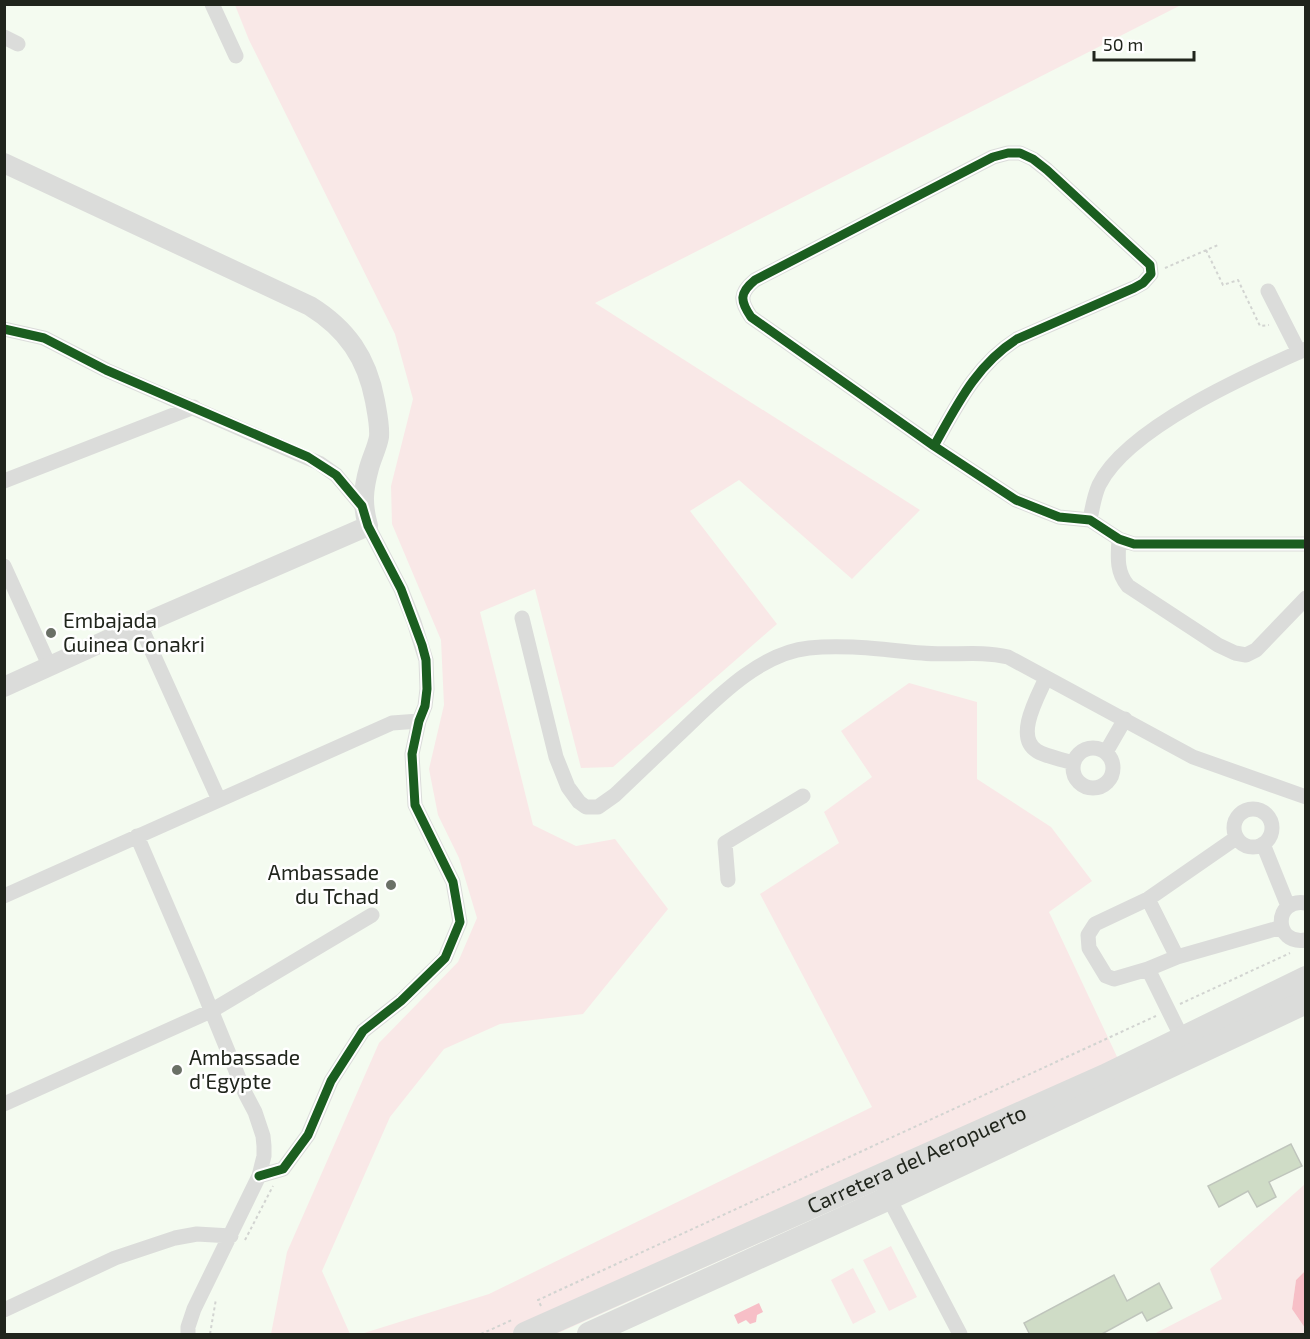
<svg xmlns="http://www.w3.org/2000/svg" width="1310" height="1339" font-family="'Exo 2',sans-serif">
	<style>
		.green { fill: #f9e8e7 }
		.water { fill: #f7bfc7 }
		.building { fill: #cfdcc6; stroke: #bfc5bc; stroke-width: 1.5 }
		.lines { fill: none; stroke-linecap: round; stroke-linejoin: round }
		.path { stroke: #d2d4d1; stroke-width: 2; stroke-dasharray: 3 3; stroke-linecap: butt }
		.minor { stroke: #dbdcda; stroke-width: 15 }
		.tertiary { stroke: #dbdcda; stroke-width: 20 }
		.primary { stroke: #dbdcda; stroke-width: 24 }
		.cycleway-casing { stroke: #fff; stroke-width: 13 }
		.cycleway { stroke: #1b5e20; stroke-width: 9 }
		.poi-dot { fill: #6a7066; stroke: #fff; stroke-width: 2 }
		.labels { text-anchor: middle; stroke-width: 5; stroke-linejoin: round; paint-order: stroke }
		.poi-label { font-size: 21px; fill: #20251c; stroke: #fff; text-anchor: start }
		.street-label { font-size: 21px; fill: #20251c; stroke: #fff }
	</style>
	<rect width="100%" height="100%" fill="#f4fbf0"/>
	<path class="green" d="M235 5H1181L595 303 920 510 852 579 739 480 690 511 777 624 613 767 581 768 535 589 480 612 533 825 576 846 615 839 668 909 583 1014 500 1024 444 1049 390 1117 322 1271 350 1334H271L287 1252 379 1043 458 962 477 918 459 858 438 815 429 769 444 705 441 640 392 524 391 486 413 399 395 334 249 40Z
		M909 683 977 702V779L1051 827 1092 881 1049 912 1127 1078 556 1334H361L489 1294 872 1107 760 894 839 843 824 812 872 777 841 731Z
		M1305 1184V1271L1296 1280 1292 1309 1305 1328V1334H1154L1222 1299 1210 1269Z
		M891 1246 917 1297 889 1311 863 1260Z
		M853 1268 876 1312 853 1324 831 1280Z"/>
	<path class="water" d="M1305 1271V1328L1292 1309 1296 1280Z
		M759 1303 763 1312 757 1315 756 1322 750 1324 746 1320 738 1324 734 1315Z"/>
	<path class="building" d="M1291 1144 1302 1166 1269 1182 1276 1197 1257 1207 1248 1191 1219 1207 1208 1186Z
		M1114 1275 1127 1301 1159 1283 1172 1308 1147 1321 1142 1312 1100 1335H1030L1024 1323Z"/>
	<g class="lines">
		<path class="path" d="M1206 250 1223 285 1238 280 1260 326 1269 325
			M1165 268 1218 245
			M1180 1004 1290 953
			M245 1240 273 1186
			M541 1306 538 1300 1156 1016
			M210 1334 216 1299
			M481 1334 512 1320"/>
		<path class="minor" d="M212 4 236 56
			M4 37 18 44
			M1268 291 1299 352
			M4 329 44 338 106 370 319 463 336 475 362 506
			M934 446C957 405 976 365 1017 339L1134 288 1143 283 1151 274 1150 265 1047 170 1033 159 1020 153H1008L993 157 755 280C739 293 740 301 751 317L934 446 1016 500 1059 517 1090 520 1119 539 1134 544H1306
			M4 481 194 407
			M1090 520C1092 509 1094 496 1099 485 1127 428 1249 374 1306 349
			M1119 539C1118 556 1116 572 1128 586L1218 645 1235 653 1246 655 1256 650 1306 598
			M4 566 49 665
			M522 618 556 757 568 787 579 802 586 807H598L615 795C636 775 657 755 678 735 713 702 758 653 809 648 846 644 885 650 922 653 951 656 979 650 1008 657L1193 757 1306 797
			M140 625 219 800
			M1046 678C1038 696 1014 737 1037 751 1047 757 1062 759 1073 763
			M1073 768a20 20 0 1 1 40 0a20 20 0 1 1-40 0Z
			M1106 752 1125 719
			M1234 828a19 19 0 1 1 38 0a19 19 0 1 1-38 0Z
			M137 836 198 978 245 1093 255 1112 263 1136 264 1146V1156L259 1176 194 1309 188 1327V1334
			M1263 844 1288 906
			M728 880 725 843 803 796
			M4 896 392 723 419 721
			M1148 899 1177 957
			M1306 903C1273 897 1273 946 1306 940
			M1148 969 1177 957 1282 927
			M1182 1038 1148 969 1114 979 1106 976 1089 948 1088 935 1095 924 1148 899 1236 838
			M4 1104 211 1011 372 915
			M259 1176 283 1169 308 1135 331 1081 363 1031 401 1001 445 958 460 922 453 882 415 805 412 754 419 721 425 706 427 689 426 660 414 622 401 589 368 526
			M885 1191 960 1334
			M4 1310 115 1258 175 1238 197 1234 231 1236"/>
		<path class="tertiary" d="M4 163 310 306C347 329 367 358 375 401 377 413 380 425 379 437 377 448 372 457 369 468 363 490 362 504 368 526L140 625 4 687"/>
		<g class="primary">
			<path id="s1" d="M525 1334 1105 1076 1306 978"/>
			<path d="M589 1334 889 1198 1306 1002"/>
		</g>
		<defs>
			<path id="cycleway" d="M4 329 44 338 106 370 308 457 336 475 362 506 368 526 401 589 422 645 426 660 427 689 425 706 419 721 412 754 415 805 453 882 460 922 445 958 401 1001 363 1031 331 1081 308 1135 283 1169 259 1176
				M934 446C957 405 976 365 1017 339L1134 288 1143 283 1151 274 1150 265 1047 170 1033 159 1020 153H1008L993 157 755 280C739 293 740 301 751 317L934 446 1016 500 1059 517 1090 520 1119 539 1134 544H1306"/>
		</defs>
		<use href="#cycleway" class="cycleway-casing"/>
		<use href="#cycleway" class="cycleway"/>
	</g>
	<g class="poi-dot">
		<circle cx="51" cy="633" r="6"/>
		<circle cx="391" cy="885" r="6"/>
		<circle cx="177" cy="1070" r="6"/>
	</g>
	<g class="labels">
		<g class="poi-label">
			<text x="63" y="628">Embajada<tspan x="63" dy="24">Guinea Conakri</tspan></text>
			<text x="379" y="880" text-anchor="end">Ambassade<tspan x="379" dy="24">du Tchad</tspan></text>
			<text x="189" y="1065">Ambassade<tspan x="189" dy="24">d'Egypte</tspan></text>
		</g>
		<g class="street-label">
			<text dy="7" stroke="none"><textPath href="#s1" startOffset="429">Carretera del Aeropuerto</textPath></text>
		</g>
	</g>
	<rect width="1310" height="1339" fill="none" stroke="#20251c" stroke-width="12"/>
	<path d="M1094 51v9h100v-9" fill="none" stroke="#20251c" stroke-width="3"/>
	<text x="1103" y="51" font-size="18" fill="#20251c" stroke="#ffffff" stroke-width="4.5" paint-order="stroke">50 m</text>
</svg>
